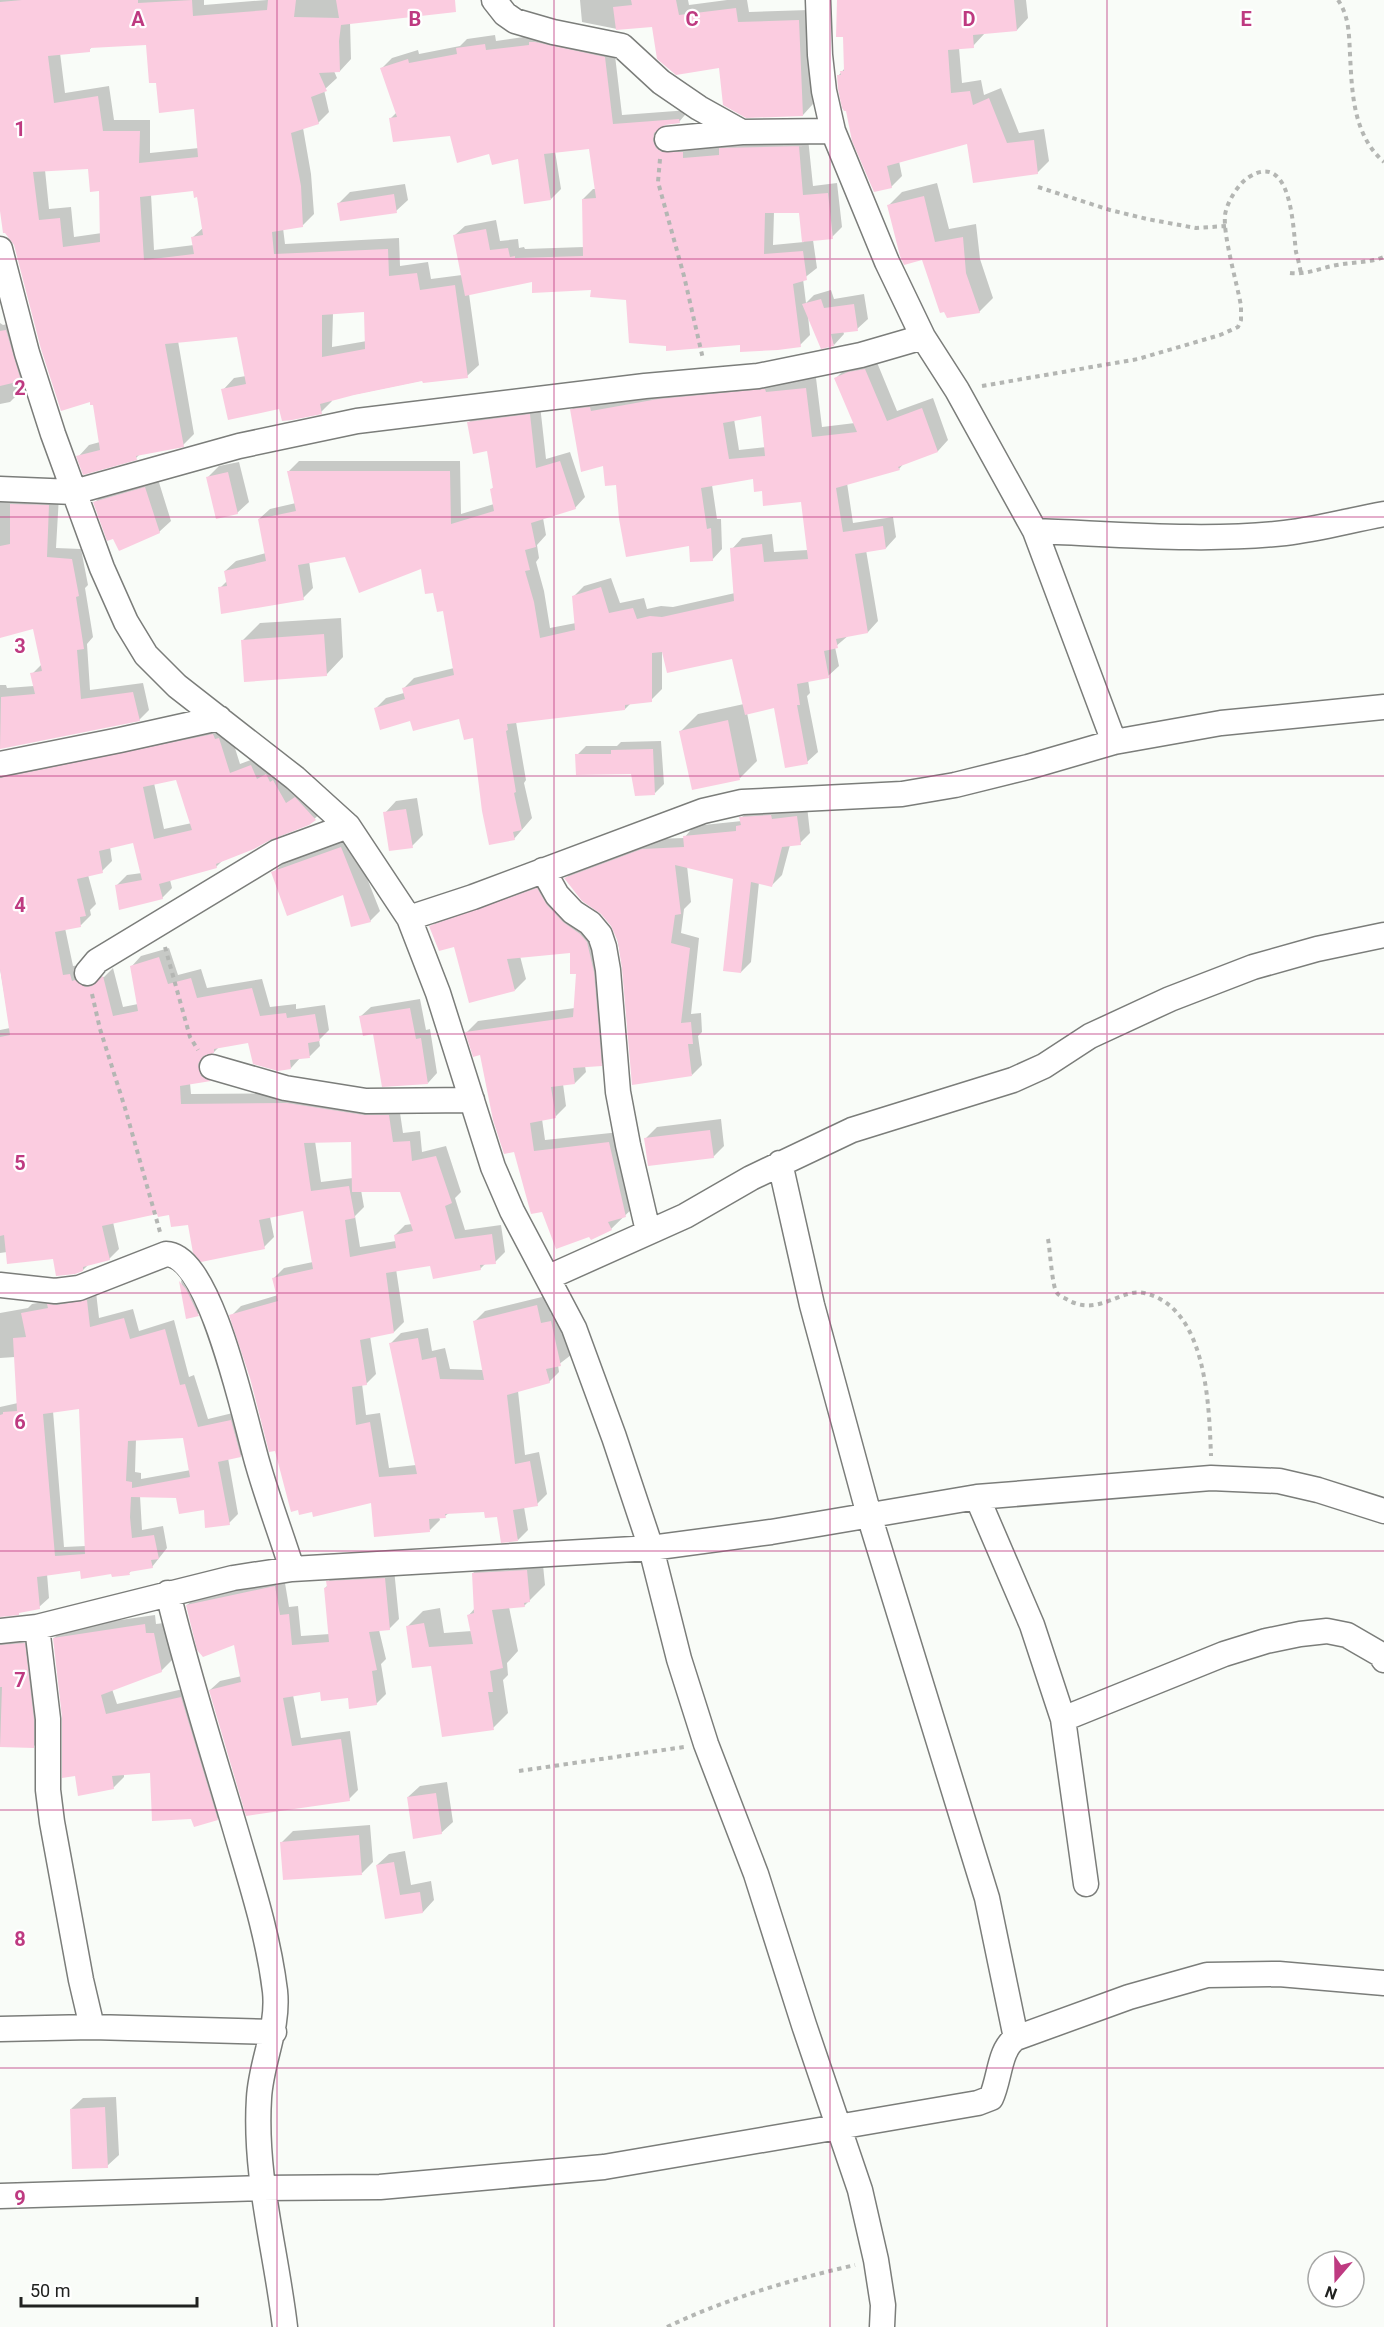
<svg xmlns="http://www.w3.org/2000/svg" width="1384" height="2327" font-family="Roboto,sans-serif">
	<style>
		.shadow { fill: #0003; fill-rule: evenodd }
		.building { fill: #fbcce0; fill-rule: evenodd }
		.lines { fill: none; stroke-linecap: round; stroke-linejoin: round }
		.minor-casing { stroke: #7b7d7a; stroke-width: 27 }
		.path { stroke: #b4b6b3; stroke-width: 4; stroke-dasharray: 4.5 4.5; stroke-linecap: butt }
		.minor { stroke: #fff; stroke-width: 24 }
		.grid { fill: none; stroke: #be3a81; stroke-width: 1.5; stroke-opacity: 0.55 }
		.grid-label { font-size: 20px; text-anchor: middle; font-weight: bold; fill: #be3a81; stroke: #fff; stroke-width: 4.5; stroke-linejoin: round; paint-order: stroke }
	</style>
	<rect width="100%" height="100%" fill="#f9fcf8"/>
	<path class="shadow" d="M0 0H204V5L267 0H438L350 22 351 59 340 71H334L337 78 324 90 329 112 318 123 303 128 311 174 314 214 303 225 283 228 285 244 399 238 400 266 428 262 431 279 462 275 455 235 465 226 496 220 500 241 518 239 519 248 524 247 525 249 584 247 583 199 593 189H597L590 147 555 151 561 189 551 199 519 157 490 152 451 135 391 118 397 112 382 68 392 58 418 50 419 54 460 46 467 39 495 35 496 41 538 35 614 47 622 115 689 110 679 122 663 124 662 130 692 142 693 149 723 146 730 139 808 138 813 186 837 183 842 227 832 237 813 240 817 268 803 279 806 303 814 295 831 290 834 299 864 294 868 319 857 329 843 331 844 334 834 345 808 316 810 335 800 345 741 343 668 344 628 299 592 289 533 280 469 294 479 365 467 376 424 380 332 399V401L321 412 280 407 223 390 234 378 246 376 238 335 178 341 194 434 183 445 141 453 136 458 78 457 89 445 100 442 94 403 15 245 0 201ZM147 43 157 81 196 108 199 148 150 153V120H114L109 86 65 93 60 53 89 50 93 46ZM89 168 100 189 102 233 74 237 71 207 49 209 45 170ZM194 190 199 196 204 227 193 237 194 245 154 250 151 194ZM801 211 804 242 773 245 774 212ZM365 310 367 341 332 347 333 313Z
		M580 0H688L689 5 727 0H747L749 12 809 10 813 104 803 115 654 25 617 29 582 22Z
		M838 0H1026L1028 18 1017 30 985 33 973 46 959 48 962 83 981 80 984 95 1001 88 1019 133 1044 129 1049 161 1037 173 968 143 899 161 902 176 891 187 838 76 845 68V36Z
		M937 183 949 229 976 224 980 259 993 298 979 312 923 259 888 206 902 192Z
		M405 184 408 200 396 211 339 203 350 192Z
		M16 322 30 370 19 380 20 392 10 402 0 404V323L3 325Z
		M876 360 897 411 933 398 948 440 938 451 905 462 899 469 847 483 853 523 893 517 896 537 886 548 866 550 878 621 868 632 849 635 835 647 839 666 828 676 808 680 810 693 807 696 818 752 807 762 776 706 747 713 757 761 740 778 681 731 698 714 744 704 733 657 662 648V689L651 700 631 703 625 709 516 722 526 780 524 783 532 818 514 839 474 736 461 717 411 719 375 709 386 698 404 693 403 689 414 678 454 668 445 610 422 567 346 555 309 561 313 588 303 598 220 588 227 581 225 571 236 561 266 553 259 519 270 509 296 503 289 471 299 461H460L461 514 494 504 492 489 494 486 488 449 468 423 479 412 540 405 546 459 570 452 585 497 575 508 543 518 546 535 537 545 539 558 536 562 544 591 550 628 576 623 574 596 584 586 611 578 620 603 644 598 647 609 661 606 673 607 735 593 732 549 742 538 772 534 774 552 808 550 802 500 763 490 754 477 712 485 717 519H721L722 549 712 560 691 544 618 483 571 410 582 399 816 378 822 427 855 423 836 378 846 368ZM762 414 766 447 739 450 734 419Z
		M239 462 249 502 237 513 208 477 219 466Z
		M157 476 171 521 159 532 95 502 106 491Z
		M0 489 59 496 56 548 81 549 88 585 85 588 93 637 87 644 90 690 143 683 149 710 139 720 0 748V685H6L7 688 34 686 32 674 42 664 35 627 0 636Z
		M341 618 343 657 326 675 243 640 260 623Z
		M223 725 229 729 240 764 261 756 325 809 309 824 224 859 216 867 170 880 172 888 162 898 117 885 127 875 142 873 134 841 110 847 112 861 102 871 88 875 96 904 90 910 91 915 81 925 65 928 73 966 80 965 96 978 104 977 113 968 123 1007 138 1004 131 967 141 956 169 948 178 975 201 969 207 988 262 979 270 1007 296 1004V1009L325 1005 329 1030 319 1040 320 1046 310 1056 301 1057 291 1068 250 1041 219 1047 214 1052 208 1053 211 1066 219 1071 210 1080 190 1083 191 1094 298 1093 399 1106 403 1133 420 1131 422 1152 446 1146 461 1192 455 1198 465 1230 501 1225 505 1252 495 1262 486 1263 480 1269 432 1264 396 1269 404 1322 394 1332 370 1336 376 1374 366 1384H362L366 1415 380 1413 389 1468 416 1465 391 1343 401 1333 428 1328 432 1351 445 1348 450 1369 484 1370 475 1321 485 1311 546 1296 551 1314 561 1312 571 1355 558 1365 559 1372 549 1382 518 1391 525 1455 539 1452 547 1494 537 1504 524 1507 528 1530 518 1540 498 1515 485 1510 449 1513 445 1516 439 1517 440 1520 430 1530 276 1449 231 1316 241 1306 278 1295 274 1278 284 1268 313 1262 304 1209 270 1217 274 1237 264 1247 189 1223 170 1213 158 1212 113 1222 119 1249 109 1259 88 1265 83 1270 55 1258 7 1252 0 1253V1030L10 1028 0 968V764ZM177 778 192 823 164 829 154 783ZM315 1141H352L353 1178 321 1182ZM361 1190H401L412 1224 405 1225 395 1235 396 1241 360 1247 355 1216 364 1207Z
		M661 741 664 784 655 793 633 773 577 755 586 746H617L621 742Z
		M417 798 423 835 412 846 385 813 396 801Z
		M807 806 810 833 800 843 790 845 782 875 771 886 759 882 751 962 741 972 735 878 687 866 691 902 684 909 681 933 699 938 691 1014 701 1013 702 1032 698 1036 702 1065 692 1075 624 969 615 930 602 913 566 878 576 868 654 839 684 838 694 826 742 821 741 818 751 808Z
		M351 838 380 911 370 921 344 893 273 873 283 863Z
		M548 878 591 923 612 1053 601 1064 585 1066 586 1072 575 1083 563 1084 566 1106 555 1117 542 1119 545 1140 620 1132 637 1204 611 1229 543 1210 515 1150 482 1053 467 1032 478 1021 575 1008 577 972 572 951 520 956 526 979 515 990 431 927 442 916Z
		M420 999 426 1030 430 1029 437 1073 428 1083 361 1016 371 1007Z
		M721 1119 724 1146 713 1157 646 1138 657 1127Z
		M190 1272 207 1305 198 1314 188 1317 181 1281Z
		M96 1292 99 1318 133 1309 139 1331 174 1320 189 1377 194 1375 208 1419 241 1411 250 1446 240 1456 228 1458 238 1514 229 1523 205 1508 178 1496H140L142 1530 163 1526 167 1548 152 1567 132 1570 129 1573 81 1570 47 1574 49 1598 39 1607 0 1616V1407L18 1403 15 1357 0 1358V1313L28 1308 32 1304ZM80 1407 86 1546 64 1547 53 1411ZM184 1436 191 1470 141 1479V1473L135 1472 136 1439Z
		M542 1555 545 1585 524 1606 509 1607 518 1651 507 1663 508 1675 503 1680 508 1713 493 1728 433 1664 407 1627 423 1611 440 1608 444 1633 472 1631 469 1615 475 1608 473 1573 489 1558Z
		M394 1569 399 1619 389 1629 379 1630 386 1659 381 1664 386 1694 376 1704 321 1690 293 1695 301 1738 350 1731 358 1790 349 1799 210 1690 220 1681 242 1676 235 1643 187 1605 197 1596 284 1577 289 1607 298 1606 301 1636 330 1634 325 1588 328 1585V1582L337 1572Z
		M155 1615 156 1624 164 1623 172 1660 161 1671 112 1689 117 1704 192 1687 228 1808 217 1819 193 1817 151 1772 124 1774V1777L113 1788 64 1717 54 1638 65 1628Z
		M0 1632 34 1634 43 1737 33 1747 0 1746Z
		M447 1782 453 1822 441 1833 408 1797 420 1786Z
		M370 1825 373 1862 362 1873 282 1842 293 1831Z
		M405 1851 411 1885 431 1881 434 1900 423 1912 386 1918 377 1865 389 1854Z
		M116 2097 119 2155 107 2166 71 2109 83 2098Z"/>
	<path class="building" d="M22 0H138V3L192 0 193 16 267 10 268 0H296L294 17 339 18 336 0H455L456 12 341 25 339 41 340 72 319 73 327 91 311 97 319 124 291 133 301 186 303 227 272 232 274 254 388 249 389 276 417 273 420 290 455 285 468 378 423 383 422 381 354 395 320 404 322 414 292 420 282 421 279 409 228 420 221 389 246 384 237 337 165 344 184 447 136 456 137 460 83 475 76 456 100 450 93 405H90V402L61 411 41 349 14 245 5 233H3L0 211V2ZM146 45 149 83H156L159 113 194 109 198 157 139 163 140 131H103L98 96 54 103 48 56 90 52V48ZM88 169 90 192 99 191 100 242 63 247 60 218 39 220 33 172ZM193 191 194 198 197 197 203 235 191 237 194 254 144 260 140 197ZM364 312 365 349 322 357V315Z
		M631 0H676L679 15 736 8 738 22 799 20 803 116 746 118 723 105 719 68 676 75 657 59 652 27 616 30 613 7 632 5Z
		M837 0H1014L1017 31 973 35 974 48 948 50 951 93 970 91 973 105 989 98 1007 143 1034 140 1038 174 973 183 967 144 887 166 892 188 874 192 852 141 846 111H844L842 108 838 89 837 75H841L840 71H844L843 37H836Z
		M529 42H535L605 57 613 124 679 119 680 123 665 125 654 133 653 141 656 148 662 152H683V158L719 155V148L803 146H799L803 195 828 193 833 239 802 242 799 213H765L764 254 803 251 807 280 793 284 801 347 778 350 740 352V345L666 351V346L629 343 626 300 590 297 591 290 532 293V282L465 296 453 235 486 229 490 250 508 248 510 257 515 256V258L583 256 582 199 596 198 589 149 544 154 551 200 524 204 518 159 492 165 489 154 457 163 450 136 393 142 389 118 397 117 380 68 408 59 409 63 457 54 456 48 485 44 486 50 529 45Z
		M394 194 397 213 340 221 337 203Z
		M924 196 935 242 963 237 966 273 980 313 947 318 944 312 940 313 922 260 904 265 900 256 887 205Z
		M821 299 824 308 854 304 858 331 831 334 834 346 821 349 802 304Z
		M6 330 21 381 0 386V331Z
		M865 369 887 421 922 408 938 452 898 467 900 470 836 488 843 532 883 526 886 549 855 554 868 633 836 639 838 648 824 651 829 678 797 684 800 705H797L808 764 785 768 774 708 745 715 732 659 667 673 662 652 652 653V702L625 705V710L507 724 508 730 506 731 516 792 514 793 522 830 513 832 515 840 489 845 482 811 473 738 464 740 459 719 413 731 410 721 380 730 374 708 405 699 402 688 454 675 443 611 437 612 433 593 425 594 421 569 359 593 345 557 298 565 304 600 221 614 218 587 227 586 224 571 266 561 258 519 296 511 287 471H450L451 524 494 511 490 489 493 488 487 451 473 454 467 422 530 414 536 468 560 461 576 509 531 523 536 547 525 550 530 570 525 571 534 602 540 638 575 630 572 596 601 587 609 613 633 608 637 619 650 616 662 617 734 601 730 548 762 544 764 562 808 559 801 502 763 506 762 491 754 492 753 479 701 488 707 529 711 528 713 561 690 562 689 546 626 557 619 519 616 485 605 486 603 466 581 472 570 409 590 407 591 411 658 399 765 389 766 392 806 388 812 437 857 432 834 378 848 372ZM761 416 765 456 729 459 723 423Z
		M228 472 238 514 216 519 206 477Z
		M145 487 160 533 119 551 113 539 107 541 93 502Z
		M10 504 49 505 47 557 72 559 79 596 76 597 84 649 77 650 81 699 133 692 140 721 0 749 1 697 35 694 30 673 42 671 33 629 0 638V546L10 544Z
		M324 634 327 676 244 682 241 640Z
		M728 720 740 780 692 790 679 731Z
		M213 734 215 739 219 738 230 773 251 765 257 779 266 774 270 782 273 780 286 803 295 797 316 820 309 825 270 840 254 849 216 864 217 868 159 884 163 899 119 910 115 885 142 880 133 843 99 851 103 873 77 879 86 916 80 917 81 927 55 932 63 975 70 974 72 981 75 980 85 987 92 986 103 976 113 1016 138 1011 130 966 159 957 168 984 191 978 197 998 252 988 260 1016 286 1013 287 1018 315 1014 320 1041 308 1043 310 1058 290 1060 291 1069 278 1071 253 1064 248 1043 214 1049V1053L203 1056 198 1064 201 1076 211 1081 180 1086 181 1104 287 1103 364 1115H389L393 1142 410 1141 412 1161 436 1156 452 1203 445 1206 455 1239 492 1234 496 1264 480 1265 481 1270 433 1279 430 1266 386 1273 394 1333 360 1340 367 1385 352 1387 356 1425 370 1422 379 1477 417 1474 389 1343 418 1338 422 1360 436 1357 440 1379 484 1380 473 1321 537 1305 541 1323 551 1321 561 1366 546 1369 550 1383 507 1395 515 1464 530 1461 538 1506 513 1510 518 1541 501 1543 497 1517 485 1518 484 1512 445 1514 446 1518 429 1519 430 1532 374 1537 371 1503 313 1517 312 1512 299 1515 298 1510 291 1512 275 1451 269 1452 250 1378 229 1315 278 1301 272 1278 313 1269 303 1211 259 1220 265 1249 201 1262 193 1253 188 1225 171 1227 169 1215 158 1217 157 1214 102 1226 110 1260 83 1267V1271L75 1274 56 1276 53 1259 7 1264 4 1235 0 1236V1037L10 1035 0 969V778ZM176 780 192 830 154 839 143 787ZM351 1142 352 1192H400L413 1231 394 1235 396 1248 350 1257 345 1220 355 1218 349 1186 311 1191 304 1143Z
		M653 749 655 795 635 796 631 774 576 775 575 754H611V750Z
		M406 809 413 848 389 851 383 812Z
		M771 815 772 819 797 816 801 845 782 847 772 887 751 882 741 973 723 971 733 879 675 865 681 914 675 915 671 943 690 948 681 1023 691 1022 693 1044H688L692 1076 632 1085 622 969 618 942 611 926 601 914 582 901 564 878 642 849 684 847 683 836 736 831V826L741 825 739 817Z
		M341 847 371 922 351 927 343 895 287 916 271 872Z
		M537 888 547 905 563 922 580 934 587 942 594 972 602 1066 573 1068 575 1084 551 1087 556 1118 530 1123 534 1151 609 1142 626 1217 608 1222 612 1230 591 1240 589 1237 556 1249 542 1212 531 1214 514 1152 504 1154 493 1120 480 1055 473 1057 465 1032 573 1017 576 974H570V953L507 959 515 991 469 1003 454 947 439 951 429 926Z
		M410 1008 416 1039 421 1038 428 1084 382 1087 373 1034 363 1036 359 1016Z
		M710 1130 714 1158 648 1166 644 1138Z
		M179 1281 186 1289 199 1316 186 1319Z
		M87 1300 90 1327 124 1318 130 1339 165 1329 180 1385 185 1384 198 1427 231 1420 241 1457 218 1462 230 1525 205 1528 204 1510 179 1514 176 1498 131 1497 130 1517 132 1538 154 1535 159 1559 151 1560 153 1568 129 1572 130 1575 112 1577 111 1574 81 1579 80 1571 37 1577 40 1609 19 1613V1615L0 1617V1415L3 1414V1412L17 1411 13 1338 26 1337 21 1313 48 1308 47 1304 57 1305ZM79 1409 85 1554 55 1556 43 1414ZM183 1438 190 1477 132 1488V1482L126 1481 128 1441Z
		M527 1570 530 1602 524 1603 525 1607 492 1610 503 1668 490 1671 493 1692H488L494 1730 442 1737 431 1666 412 1668 406 1626 424 1623 429 1647 473 1644 467 1615 474 1613 472 1573Z
		M385 1578 390 1630 369 1632 377 1670 372 1671 377 1705 349 1709 348 1698 321 1701 320 1692 283 1698 292 1746 341 1739 350 1801 246 1816 209 1690 241 1682 234 1645 203 1657 197 1650 186 1605 275 1586 280 1615 289 1614 292 1645 329 1642 324 1588 327 1587 326 1581Z
		M145 1624 146 1633H154L162 1672 101 1695 106 1714 181 1697 218 1820 194 1827 191 1819 152 1821 150 1773 112 1776 114 1789 78 1796 75 1776 62 1778V1717L53 1638Z
		M25 1643 34 1720V1748L0 1747 2 1687H0V1645Z
		M436 1793 442 1834 413 1839 407 1797Z
		M359 1835 362 1875 283 1880 280 1842Z
		M394 1862 400 1895 420 1892 423 1913 385 1919 376 1865Z
		M105 2107 108 2168 72 2169 70 2109Z"/>
	<g class="lines">
		<defs>
			<path id="minor" d="M494 0 505 14 515 21 553 32 622 46 661 82 699 108 742 132
				M818 0 820 55 824 91 833 131 887 262 923 337 957 390 1035 531 1114 742
				M667 139 742 132 833 131
				M0 249 27 353 53 434 102 568 126 622 146 655 177 686 295 778 348 826 409 918 438 993 493 1167 512 1211 574 1328 614 1437 651 1548 679 1659 706 1744 756 1874 804 2025 860 2190 876 2260 883 2305 882 2327
				M0 489 74 492 239 446 357 421 645 386 758 376 861 355 923 337
				M1035 531C1116 534 1206 542 1285 533 1319 529 1351 520 1384 514
				M0 764 120 740 219 718
				M543 870 557 895 573 912 590 923 600 935 604 947 608 970 618 1092 628 1145 648 1231
				M409 918 473 897 703 811 742 802 902 794 955 785 1028 767 1114 742 1221 723 1384 707
				M87 973 97 961 277 852 348 826
				M212 1067 285 1088 366 1101 472 1100
				M780 1163 812 1305 869 1515 987 1898 1016 2038
				M549 1277 685 1216 751 1178 852 1130 1013 1080 1044 1066 1090 1036 1170 999 1253 967 1317 949 1384 935
				M0 1285 55 1291 79 1288 166 1254C212 1255 246 1426 258 1465 268 1500 281 1534 292 1569
				M977 1497 1032 1625 1063 1719 1086 1884
				M168 1593C187 1672 212 1750 235 1828 251 1883 268 1934 275 1991 279 2029 261 2061 259 2098 254 2176 276 2250 285 2327
				M37 1627 48 1719V1790L52 1822 81 1980 92 2027
				M0 1631 37 1627 233 1578 292 1569 651 1548 771 1532 977 1497 1211 1478 1279 1481 1318 1490 1384 1511
				M1063 1719 1224 1654 1266 1641 1300 1634 1327 1631 1347 1635 1380 1654 1384 1660
				M0 2029 92 2027 274 2032
				M0 2196 262 2188 380 2187 604 2167 978 2103 991 2098C1000 2079 999 2049 1016 2038L1129 1997 1207 1975 1279 1974 1384 1983"/>
		</defs>
		<use href="#minor" class="minor-casing"/>
		<path class="path" d="M1338 0C1349 16 1349 34 1350 54 1352 93 1353 135 1384 162
			M660 159 658 182 684 276 703 359
			M1038 187 1110 210 1147 219 1196 228 1226 226
			M1290 273C1307 275 1320 268 1337 265 1353 262 1369 263 1384 257
			M982 386 1138 359 1220 335 1238 327 1241 320V306C1237 283 1223 236 1225 215 1227 202 1238 184 1249 177 1292 150 1293 229 1296 252 1298 259 1300 267 1301 274
			M165 947 190 1037 198 1050
			M92 994 100 1029 125 1108 160 1232
			M1048 1239C1050 1249 1052 1287 1057 1293 1059 1296 1065 1298 1068 1300 1098 1317 1121 1288 1144 1293 1207 1307 1209 1405 1211 1456
			M519 1771 684 1747
			M667 2327C728 2298 790 2280 855 2265"/>
		<use href="#minor" class="minor"/>
	</g>
	<path class="grid" d="M277 0V2327M554 0V2327M830 0V2327M1107 0V2327M0 259H1384M0 517H1384M0 776H1384M0 1034H1384M0 1293H1384M0 1551H1384M0 1810H1384M0 2068H1384"/>
	<g class="grid-label">
		<text x="138" y="26">A</text>
		<text x="415" y="26">B</text>
		<text x="692" y="26">C</text>
		<text x="969" y="26">D</text>
		<text x="1246" y="26">E</text>
		<text x="20" y="136">1</text>
		<text x="20" y="395">2</text>
		<text x="20" y="653">3</text>
		<text x="20" y="912">4</text>
		<text x="20" y="1170">5</text>
		<text x="20" y="1429">6</text>
		<text x="20" y="1687">7</text>
		<text x="20" y="1946">8</text>
		<text x="20" y="2205">9</text>
	</g>
	<g transform="translate(1336 2279) rotate(200)"><circle r="28" fill="#ffffff" stroke="#a6a7a6" stroke-width="1.5"/>
	<path d="M0-4.5L10 22L0 15L-10 22Z" fill="#be3a81"/>
	<text y="-9" font-size="16" font-weight="bold" text-anchor="middle" fill="#212220">N</text>
	</g>
	<path d="M21 2297v9h176v-9" fill="none" stroke="#212220" stroke-width="3"/>
	<text x="30" y="2297" font-size="18" fill="#212220" stroke="#ffffff" stroke-width="4.5" paint-order="stroke">50 m</text>
</svg>
